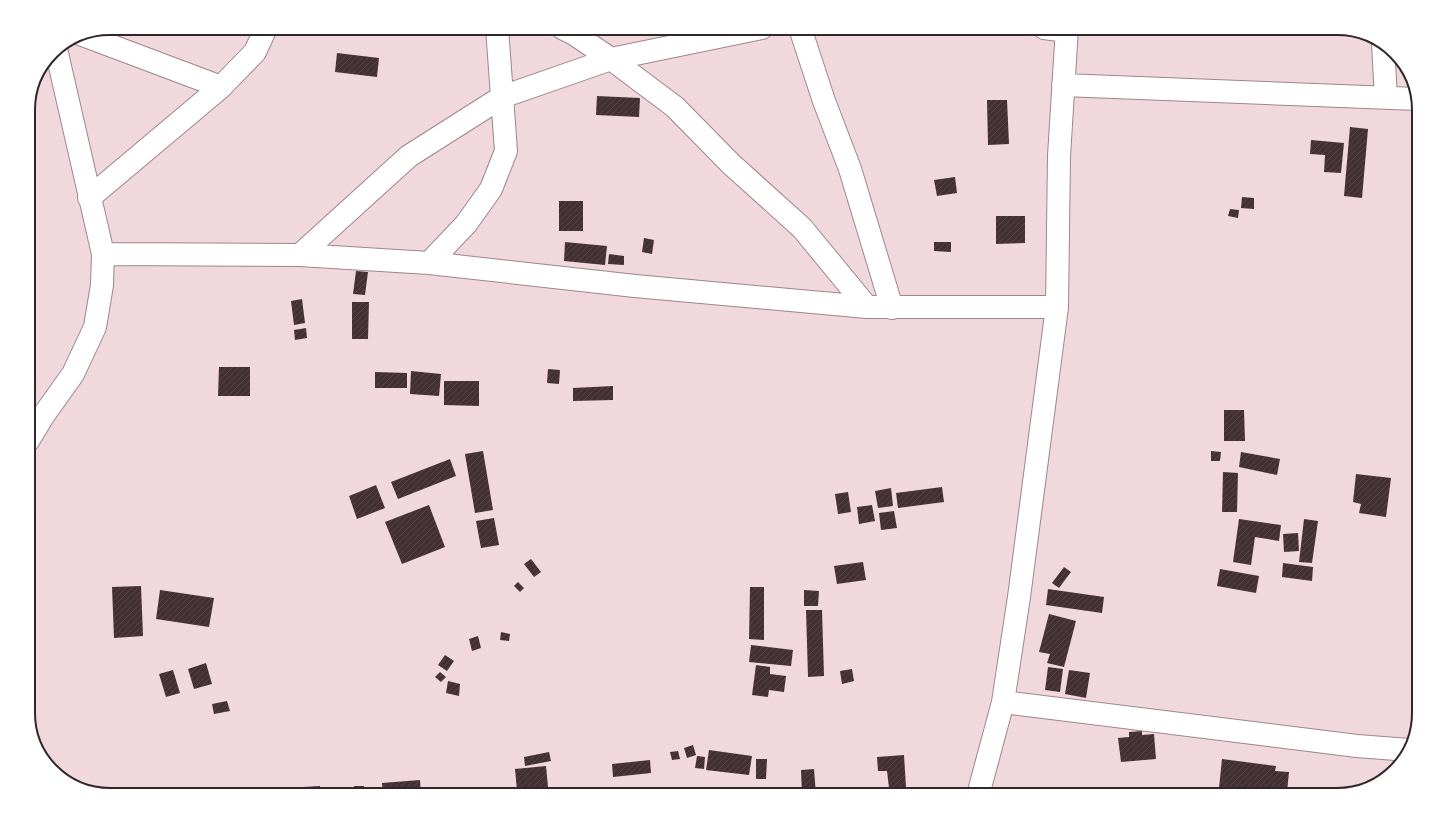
<svg xmlns="http://www.w3.org/2000/svg" width="1447" height="823" font-family="'Fira Sans Condensed',sans-serif">
	<style>
		.building { fill: url(#building-hatch) }
		.lines { fill: none; stroke-linecap: round; stroke-linejoin: round }
		.minor-casing { stroke: #9d878b; stroke-width: 24 }
		.minor { stroke: #fff; stroke-width: 22 }
		.rim { fill: none; stroke: #302729; stroke-width: 2 }
	</style>
	<defs>
		<pattern id="building-hatch" width="6" height="6" patternUnits="userSpaceOnUse"><rect width="6" height="6" fill="#423034"/><path d="M-1 1l2-2M0 6l6-6M5 7l2-2" fill="none" stroke="#554549"/></pattern>
	</defs>
	<rect width="100%" height="100%" fill="#f0d8dd"/>
	<path class="building" d="M337 53 379 58 377 77 335 72Z
		M597 96 640 98 639 117 596 115Z
		M987 100H1007L1009 144 988 145Z
		M1350 127 1368 129 1362 198 1344 196Z
		M1311 140 1344 143 1341 173 1324 172 1325 155 1310 154Z
		M955 177 957 193 937 196 934 180Z
		M1242 197 1254 198V209L1241 208Z
		M559 201H583V231H559Z
		M1230 209 1239 210 1238 218 1228 216Z
		M996 216H1025V243L996 244Z
		M644 238 654 240 652 254 642 252Z
		M565 242 607 246 605 265 564 261Z
		M934 242H951V252L934 251Z
		M609 254 624 256V265L608 264Z
		M356 271 368 272 365 295 353 294Z
		M302 299 305 323 294 325 291 301Z
		M352 302H369L368 339H352Z
		M306 328 307 338 295 340 294 330Z
		M219 367H250V396H218Z
		M548 369 560 370 559 384 547 383Z
		M411 371 441 374 439 396 410 394Z
		M375 372 407 373V388H375Z
		M444 381H479V406L444 405Z
		M613 386V400L573 401V388Z
		M1224 410H1244L1245 441H1224Z
		M483 451 493 510 475 513 465 454Z
		M1211 451 1221 452 1220 461H1211Z
		M1241 452 1280 459 1277 475 1239 467Z
		M450 459 456 476 398 499 391 482Z
		M1223 472 1238 473 1237 512H1222Z
		M1356 474 1391 478 1386 517 1359 513 1361 504 1353 502Z
		M376 485 385 508 357 519 349 496Z
		M942 487 944 502 898 508 896 493Z
		M891 488 893 506 878 508 875 491Z
		M848 492 851 512 838 514 835 494Z
		M429 505 445 547 402 564 385 522Z
		M872 505 875 521 859 524 857 507Z
		M894 511 897 528 881 530 879 513Z
		M494 518 499 545 481 548 476 521Z
		M1239 519 1281 525 1279 541 1255 537 1251 565 1233 562Z
		M1304 519 1318 521 1312 563 1299 562Z
		M1298 533 1299 551 1284 552 1283 534Z
		M531 559 541 572 534 577 524 564Z
		M863 562 866 580 837 584 834 566Z
		M1283 563 1313 567 1312 581 1282 577Z
		M1064 567 1071 572 1059 588 1052 583Z
		M1220 569 1259 576 1256 593 1217 586Z
		M518 582 524 588 520 592 514 586Z
		M141 586 143 636 114 638 112 587Z
		M750 587H764V640L749 639Z
		M1048 589 1104 597 1102 613 1046 605Z
		M160 590 214 598 209 627 156 619Z
		M804 590 819 591 818 606H804Z
		M806 610H822L824 676 808 677Z
		M1049 614 1076 621 1064 667 1047 663 1050 654 1039 652Z
		M501 632 510 634 509 641 500 640Z
		M478 636 481 648 472 651 469 639Z
		M751 645 793 650 791 666 749 662Z
		M445 655 454 661 447 671 438 665Z
		M206 663 212 684 194 689 188 669Z
		M756 665 770 667V674L786 676 784 692 769 690 768 697 752 695Z
		M1048 667 1063 669 1060 692 1045 690Z
		M852 669 854 681 842 684 840 671Z
		M173 670 180 693 166 697 159 674Z
		M1069 670 1090 673 1086 698 1065 694Z
		M440 672 446 677 441 682 435 677Z
		M448 681 460 684 459 696 446 693Z
		M227 701 230 711 214 714 212 704Z
		M1142 731V735L1154 734 1156 759 1121 762 1118 738 1129 737V732Z
		M693 745 696 755 687 758 684 748Z
		M709 750 752 756 749 775 706 770Z
		M678 751 680 759 672 760 670 752Z
		M549 752 551 761 525 766 524 757Z
		M904 755 906 787 889 788 887 771H878L877 757Z
		M697 756 705 757 704 769 695 768Z
		M756 759H767L766 779H756Z
		M1222 759 1276 766 1275 771 1289 772 1287 792 1271 790 1270 795H1243V791L1219 788Z
		M650 760 651 773 613 777 612 764Z
		M546 766 548 787 517 791 515 769Z
		M814 769 816 795H802L801 770Z
		M420 780 421 795H383L382 783Z
		M320 786 321 795H268V789Z
		M354 786H364V795H355Z
		M352 787V795H332L331 788Z"/>
	<g class="lines">
		<defs>
			<path id="minor" d="M562 28 574 34 611 59 675 107 731 164 802 228 867 307
				M800 28 824 101 850 169 892 308
				M1044 28 1067 31
				M80 34 221 87 255 52 266 28
				M1383 44 1386 98
				M1063 85 1417 99
				M89 198 221 87
				M103 254 300 255 429 263 635 286 867 307H1057
				M300 255 409 156 502 97 611 59 762 28
				M429 263 466 224 491 189 506 151 497 28
				M28 441 43 416 73 374 95 327 102 285 103 254 56 49
				M1003 702 1357 746 1409 750
				M978 795 1003 702 1019 597 1057 307 1059 156 1067 28"/>
		</defs>
		<use href="#minor" class="minor-casing"/>
		<use href="#minor" class="minor"/>
	</g>
	<path d="M0 0H1447V823H0ZM110 35H1337A75 75 0 0 1 1412 110V713A75 75 0 0 1 1337 788H110A75 75 0 0 1 35 713V110A75 75 0 0 1 110 35Z" fill="#fff" fill-rule="evenodd"/>
	<path class="rim" d="M110 35H1337A75 75 0 0 1 1412 110V713A75 75 0 0 1 1337 788H110A75 75 0 0 1 35 713V110A75 75 0 0 1 110 35Z"/>
</svg>
